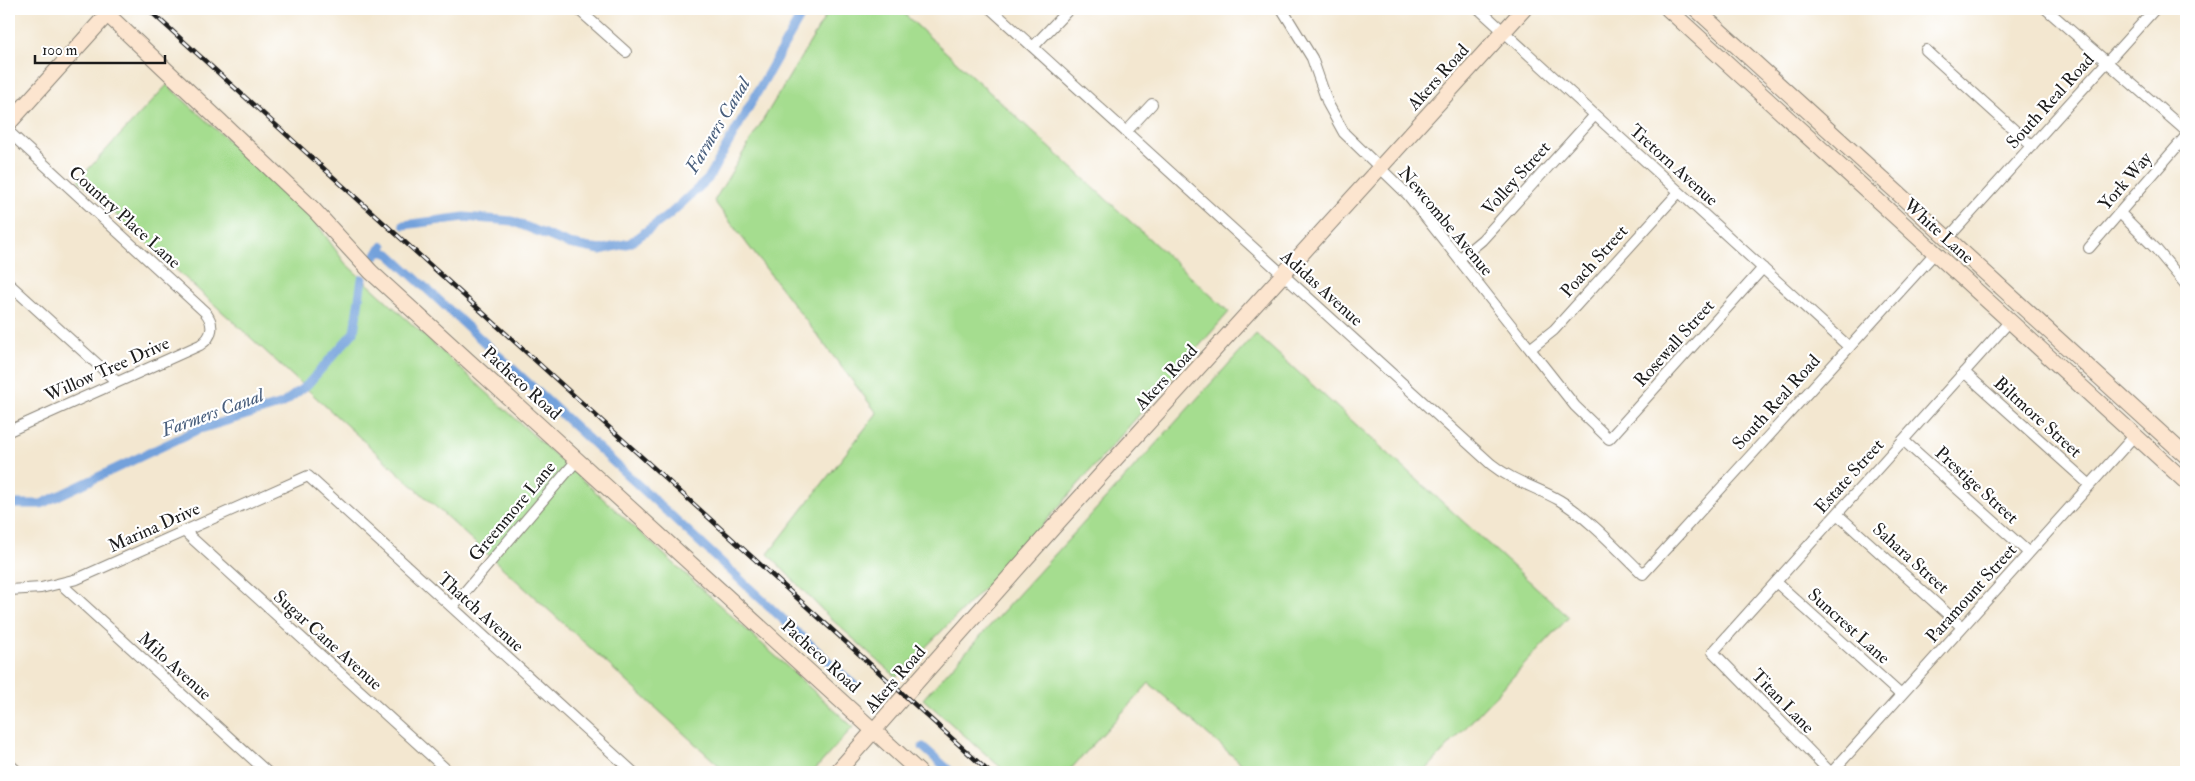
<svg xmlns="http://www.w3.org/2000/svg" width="2195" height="781" font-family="'IM FELL Double Pica',serif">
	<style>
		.green { fill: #a5dd8f; stroke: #607c56 }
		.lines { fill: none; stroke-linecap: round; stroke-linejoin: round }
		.canal { stroke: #73a1db; stroke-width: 9 }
		.street-casing { stroke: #888276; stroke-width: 12 }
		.secondary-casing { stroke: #888276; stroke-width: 17 }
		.street { stroke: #fff; stroke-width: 10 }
		.secondary { stroke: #fce5cf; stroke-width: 15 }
		.rail-casing { stroke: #1c1c1c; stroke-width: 4.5 }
		.rail { stroke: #fff; stroke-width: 2.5; stroke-dasharray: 8; stroke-linecap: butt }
		.labels { text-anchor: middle; stroke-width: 4.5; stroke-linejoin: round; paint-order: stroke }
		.street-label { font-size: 18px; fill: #1c1c1c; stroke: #fff }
		.water-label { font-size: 19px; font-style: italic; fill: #485e7c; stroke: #fff }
	</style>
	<rect width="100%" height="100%" fill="#fff"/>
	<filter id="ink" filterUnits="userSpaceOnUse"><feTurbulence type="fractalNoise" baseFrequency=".02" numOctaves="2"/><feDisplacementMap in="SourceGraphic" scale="10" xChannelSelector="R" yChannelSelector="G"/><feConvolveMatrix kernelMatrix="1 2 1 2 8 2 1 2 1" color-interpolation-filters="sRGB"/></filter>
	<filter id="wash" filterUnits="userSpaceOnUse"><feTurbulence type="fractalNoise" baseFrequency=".0096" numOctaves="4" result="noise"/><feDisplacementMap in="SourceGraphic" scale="20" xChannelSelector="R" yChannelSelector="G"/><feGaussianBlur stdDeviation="1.12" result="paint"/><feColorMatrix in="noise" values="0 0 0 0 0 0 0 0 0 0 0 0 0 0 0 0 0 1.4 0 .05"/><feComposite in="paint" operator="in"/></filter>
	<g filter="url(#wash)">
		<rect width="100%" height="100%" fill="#f3e7d0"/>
		<path class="green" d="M830 9H899L1229 312 1013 559 896 677 829 617 768 554 877 413 714 201Z
			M167 85 312 217 345 263 853 727 813 772H726L78 180Z
			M1256 334 1569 617 1424 772H1251L1149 683 1068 772H1006L923 699Z"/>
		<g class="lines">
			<path class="canal" d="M404 225 464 217 512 221 569 244 600 250 630 243 670 214 708 179 799 19 802 9
				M379 250 389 254 855 686
				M374 257 383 246
				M9 504H41L197 430 282 404 307 385 354 332 362 279
				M923 747 951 772"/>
		</g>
	</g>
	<g filter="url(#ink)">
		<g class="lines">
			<defs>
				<path id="street" d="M578 9 626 52
					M991 9 1491 464C1512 481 1536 487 1559 500 1589 518 1618 550 1643 574L1935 253
					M1282 9 1312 58 1328 104 1344 133 1408 195 1575 406 1609 439 1763 268
					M1479 9 1848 346
					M2046 9 2186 131
					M1033 47 1069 9
					M1926 50 2032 146
					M9 132 205 312C215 324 213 337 200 345L9 431
					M1126 132 1152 104
					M2120 213 2156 249 2186 285
					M1948 238 2155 9
					M2089 248 2186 136
					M1459 259 1482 240 1595 115
					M9 284 117 382
					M1530 349 1554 330 1679 192
					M1964 372 2090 485
					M1903 440 2029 553
					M1837 514 1962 627
					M184 531 449 772
					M1776 582 1901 695
					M61 584 267 772
					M9 590 41 588 77 579 308 476 633 772
					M452 607 578 459
					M9 764 18 772
					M1830 772 1713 652 2010 321
					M1832 772 2135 435"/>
				<path id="secondary" d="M1668 9 2186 482
					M1696 9 2186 456
					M107 14 314 210 371 272 919 772
					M9 123 112 9
					M837 772 1059 521 1524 9"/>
			</defs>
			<use href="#street" class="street-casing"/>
			<use href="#secondary" class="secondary-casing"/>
			<use href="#street" class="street"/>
			<use href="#secondary" class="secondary"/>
			<defs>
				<path id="rail" d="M148 9 989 772"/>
			</defs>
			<use href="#rail" class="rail-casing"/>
			<use href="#rail" class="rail"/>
		</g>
	</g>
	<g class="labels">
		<g class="street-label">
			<text transform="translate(1438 77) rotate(-48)" y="6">Akers Road</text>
			<text transform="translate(2050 101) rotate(-48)" y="6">South Real Road</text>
			<text transform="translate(1674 165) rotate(42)" y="6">Tretorn Avenue</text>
			<text transform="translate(1516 178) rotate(-48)" y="6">Volley Street</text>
			<text transform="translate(2125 181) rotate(-49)" y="6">York Way</text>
			<text transform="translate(125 217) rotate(42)" y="6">Country Place Lane</text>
			<text transform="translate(1446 221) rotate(50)" y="6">Newcombe Avenue</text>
			<text transform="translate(1939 231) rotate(42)" y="6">White Lane</text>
			<text transform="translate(1594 261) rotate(-48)" y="6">Poach Street</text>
			<text transform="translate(1322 288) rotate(42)" y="6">Adidas Avenue</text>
			<text transform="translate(1674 343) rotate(-48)" y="6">Rosewall Street</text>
			<text transform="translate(107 369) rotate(-24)" y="6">Willow Tree Drive</text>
			<text transform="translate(1166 377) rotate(-47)" y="6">Akers Road</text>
			<text transform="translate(522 383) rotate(42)" y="6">Pacheco Road</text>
			<text transform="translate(1776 402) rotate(-48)" y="6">South Real Road</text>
			<text transform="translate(2038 417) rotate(42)" y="6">Biltmore Street</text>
			<text transform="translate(1849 476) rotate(-48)" y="6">Estate Street</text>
			<text transform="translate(1977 485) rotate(42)" y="6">Prestige Street</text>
			<text transform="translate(512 511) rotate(-50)" y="6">Greenmore Lane</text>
			<text transform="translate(154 527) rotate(-24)" y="6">Marina Drive</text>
			<text transform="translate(1911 558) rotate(42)" y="6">Sahara Street</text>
			<text transform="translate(1971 593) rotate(-48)" y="6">Paramount Street</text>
			<text transform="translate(481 612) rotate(42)" y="6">Thatch Avenue</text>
			<text transform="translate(1849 626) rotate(42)" y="6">Suncrest Lane</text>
			<text transform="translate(328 640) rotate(42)" y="6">Sugar Cane Avenue</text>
			<text transform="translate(821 656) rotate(42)" y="6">Pacheco Road</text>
			<text transform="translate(175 666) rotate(42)" y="6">Milo Avenue</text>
			<text transform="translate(895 679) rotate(-49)" y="6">Akers Road</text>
			<text transform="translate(1783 701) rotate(46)" y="6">Titan Lane</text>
		</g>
		<g class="water-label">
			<text transform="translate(717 125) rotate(-59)" y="7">Farmers Canal</text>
			<text transform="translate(212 412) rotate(-20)" y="7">Farmers Canal</text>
		</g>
	</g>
	<rect width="2195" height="781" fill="none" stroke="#fff" stroke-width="30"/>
	<path d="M35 55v8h130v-8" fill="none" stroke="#1c1c1c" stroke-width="2.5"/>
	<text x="42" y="55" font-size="15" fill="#1c1c1c" stroke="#ffffff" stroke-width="4" paint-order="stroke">100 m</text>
</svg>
